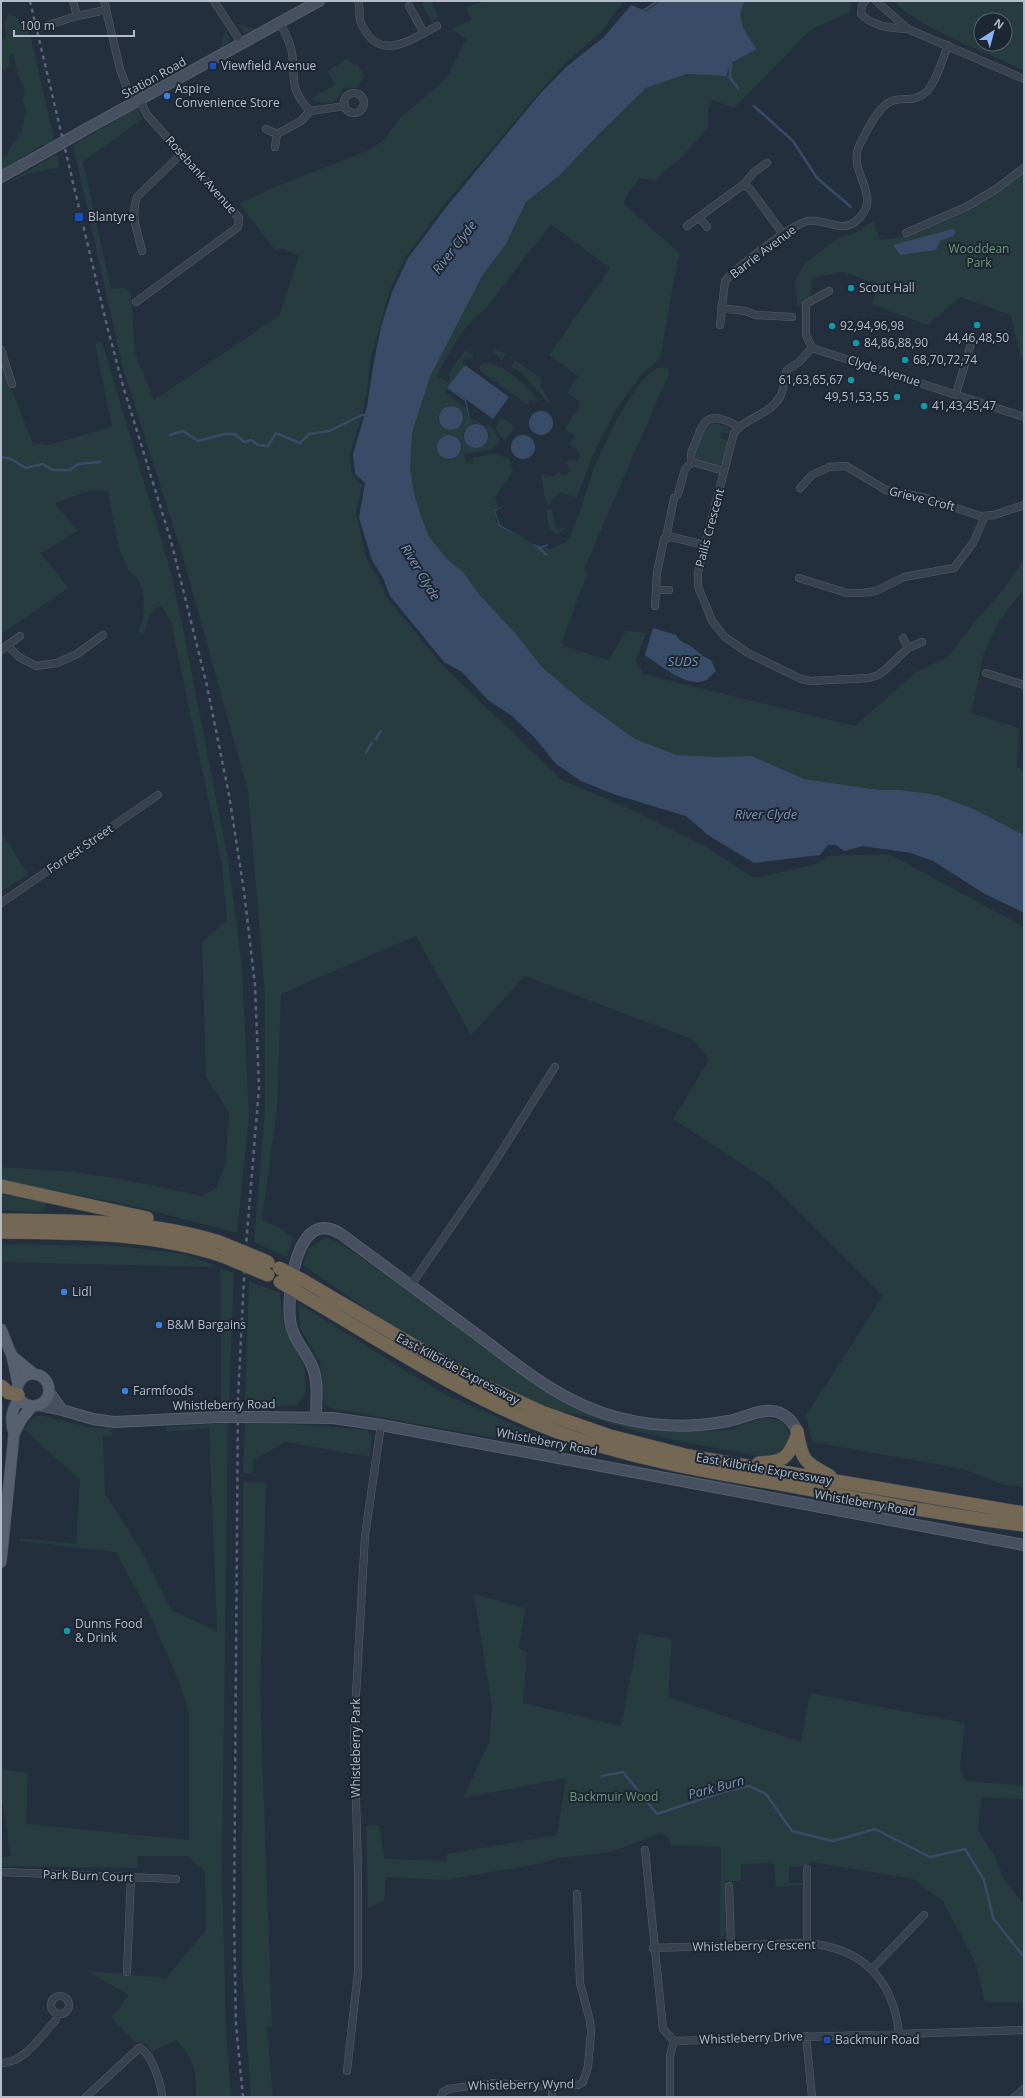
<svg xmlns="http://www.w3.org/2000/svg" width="1025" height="2098" font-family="'Open Sans',sans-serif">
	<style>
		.green { fill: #263c3f; fill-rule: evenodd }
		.water { fill: #394c67 }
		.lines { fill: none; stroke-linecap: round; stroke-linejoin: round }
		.stream { stroke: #394c67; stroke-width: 2.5 }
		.street-casing { stroke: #565f6c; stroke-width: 8 }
		.secondary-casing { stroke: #565f6c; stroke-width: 12 }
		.primary-casing { stroke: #414a57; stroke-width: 12 }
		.highway-casing { stroke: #434c59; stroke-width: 14 }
		.street { stroke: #38414e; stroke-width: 7 }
		.secondary { stroke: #465061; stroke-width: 10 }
		.primary { stroke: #56606e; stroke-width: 11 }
		.highway { stroke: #746855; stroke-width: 13 }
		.rail { stroke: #5a6575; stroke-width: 2.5; stroke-dasharray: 4 4; stroke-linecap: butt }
		.secondary-bridge-casing { stroke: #565f6c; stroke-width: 12; stroke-linecap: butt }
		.highway-bridge-casing { stroke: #434c59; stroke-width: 14; stroke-linecap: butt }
		.secondary-bridge { stroke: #465061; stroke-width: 10 }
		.highway-bridge { stroke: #746855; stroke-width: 13 }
		.transit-dot { fill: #1a4fb4; stroke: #1d2633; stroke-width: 1.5 }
		.shop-dot { fill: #3f7fe0; stroke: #1d2633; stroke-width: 1.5 }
		.culture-dot { fill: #0f9aa8; stroke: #1d2633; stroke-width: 1.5 }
		.labels { text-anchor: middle; stroke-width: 4; stroke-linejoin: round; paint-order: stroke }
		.poi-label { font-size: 12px; fill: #b4bcc9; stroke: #1d2633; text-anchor: start }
		.street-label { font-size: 12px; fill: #b4bcc9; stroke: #1d2633 }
		.park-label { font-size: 12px; fill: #6b9a76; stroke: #1d2633 }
		.water-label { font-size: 13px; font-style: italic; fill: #7c92b1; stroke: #1d2633 }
	</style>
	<rect width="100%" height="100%" fill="#242f3e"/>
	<path class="green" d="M427 1H431L438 16 432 23 422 4Z
		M486 1H624L602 31 564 65 537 95 444 205 405 258 389 292 370 362 367 389 362 416 350 454 352 475 362 485 356 513 367 560 379 579 386 596 442 665 562 780 632 810 704 846 754 878 817 864 828 856 889 854 1024 927V1487L1004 1485 963 1469 812 1442 806 1415 883 1296 769 1182 673 1119 709 1060 694 1040 525 976 471 1035 416 936 281 994 277 1108 262 1220 282 1229 293 1238 287 1257 254 1242 265 1109V994L248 791 183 557 123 369 73 145 137 108 142 119 83 162 111 289 125 288 131 295 135 353 154 400 279 316 299 256 284 249 275 250 240 204 270 189 369 150 384 140 400 118 446 79 466 39 452 29 471 20 466 7Z
		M745 1H851L850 12 810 30 734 108 713 100 708 109V128L681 158 664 171 656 181 639 178 623 203 679 253 660 358 641 375 616 410 592 457 577 498 560 492 558 496 556 495 551 501V504L546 505 541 473C548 474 553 481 558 471L562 475H567L570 470 566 463 569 460 577 461 580 456 578 451 569 444 575 436 565 429 580 406 579 401 567 392 578 376 549 355 610 268 551 224 486 308C462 326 451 350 437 376L438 380 441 377 448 383 451 379 448 374 465 350 474 356 471 360 466 357 462 363 465 365 445 392 466 408 469 419 460 431 470 419 476 420 485 426 488 424 492 427 500 440 495 447 491 450 464 454 466 463H473L472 458 492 454 509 458 513 471 499 490 498 495 495 496 498 508 495 509 496 521 499 526 534 544 550 549 566 542C574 534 588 485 593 471 603 446 634 378 658 368 663 366 666 368 670 371L584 569 588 572 562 641 564 646 608 660 626 631 646 633 636 660 643 674 855 726 916 672 948 657 977 619 1003 590 1024 559V589L999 621 984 652 971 713 1019 728 1017 767 1024 771V835L974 809 937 795 901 790H879L804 779 752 756 716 757 677 755 635 739 582 701 542 667 516 634 478 593 463 572 447 559 429 537 421 516 414 493 410 468 412 433 430 377 482 276 506 244 526 202 560 174 597 136 646 88 687 74 726 76 730 65 757 49C747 33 734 21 745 1ZM449 405 460 409 464 416 462 424 453 431 445 429 438 420 440 412ZM474 423 485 427 489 434 487 442 478 449 470 447 463 437 464 430ZM451 434 461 441 462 449 455 459 447 460 438 453 437 445 440 438Z
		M893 1H1024V70C985 52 923 30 893 1ZM981 20H1005V44H981Z
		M8 13C19 17 27 27 31 38L54 139 50 144 42 145 1 171V158L7 156 12 145 17 141 18 134 21 133 26 110 23 101 25 91 18 74 13 53 9 56V66L4 71 1 65V42L6 37 4 24Z
		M237 24 256 29 244 33Z
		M225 30 229 36V42L220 49Z
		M348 58 353 65 357 63 364 76 357 88 344 87C341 91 341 95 338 98 333 106 318 103 310 99L335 85 328 71Z
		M57 154 60 167 28 174 2 186Z
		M1024 171V357L1020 356 1011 315 960 297 928 325 872 304 878 284 843 272 812 278 810 303 797 305 795 280 804 264 839 237 854 234 873 221 880 240 910 236 964 213 1000 191Z
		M102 342 170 569 182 623 228 860 242 965 249 1117 237 1233 134 1206 1 1180V1167L74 1172 121 1179 202 1196 216 1188 225 1166 229 1113 206 1077 202 942 227 920 222 864 171 622 162 606 156 607 148 619 143 635 138 632 143 619 144 597 139 581 128 569 119 548 108 491 92 490 55 503 78 531 41 553 68 588 1 634V363L33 443 48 445 112 427 95 343Z
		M498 350 506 354 501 361 505 365 499 362 501 360 493 351Z
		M515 360 542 379 540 386 550 401 548 403 522 373 511 367Z
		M483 363C505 363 526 385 539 401L530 400 528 405 480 371 479 367Z
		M502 417 515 427 504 441 495 428Z
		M713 423 727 426 730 432V434L722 432 720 438 729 440 722 463 716 467 697 462 695 453 706 427Z
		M552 509 556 529 568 527 558 534C547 531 548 520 546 510Z
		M1 832 28 874 1 892Z
		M1 1194 47 1201 43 1212 1 1210Z
		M325 1238 336 1241 413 1292 526 1377 603 1418 654 1429 702 1431 728 1430 764 1417 781 1421 787 1428 790 1437 783 1452 770 1458 674 1440 633 1430 585 1416 559 1411 527 1398 475 1373 388 1324 303 1265 308 1249Z
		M1 1244 119 1246 184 1254 234 1273 229 1404 221 1402 220 1267 1 1262Z
		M249 1281 280 1293 284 1327 304 1366 306 1390 303 1398 296 1405 263 1408 252 1402 245 1401Z
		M298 1303 411 1374 447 1395 521 1428 566 1444V1451L330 1408 326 1405 324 1400 320 1363 300 1328Z
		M1 1395 4 1407 1 1443Z
		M41 1415 87 1427 111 1428 112 1436 103 1437 105 1494 141 1550 171 1610 217 1631 209 1428 166 1432V1427L228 1423 222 1870 226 2027 231 2097H196C196 2069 196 2062 176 2040L152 2052 146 2044 136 2043 111 2018 129 1995 87 1971 166 1978 206 1930 205 1872 188 1856H138L137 1868 1 1866V1858L11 1856 3 1805H1V1769L28 1773 26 1824 189 1840V1713L181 1687 152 1619 116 1552 20 1541V1538L76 1544 80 1480 25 1430C29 1421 31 1418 41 1415Z
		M245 1422 321 1426 367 1430 372 1437 370 1457 285 1442 253 1460 252 1474 243 1473Z
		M243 1482H266L260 1692 272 2026 267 2027 273 2097H251L242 1970Z
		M474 1594 525 1608 519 1649 527 1652 523 1703 621 1726 639 1633 672 1639 668 1697 801 1742 810 1693 965 1723 960 1767 965 1781 1024 1786V1799L981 1797 978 1830 995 1857 1005 1881 1024 1904V2002H985L976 1964 943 1901 913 1879 811 1862 806 1866 789 1867V1883H803V1885L776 1887 774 1863 741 1864V1881H725L726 1933 720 1940 721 1847 671 1845 667 1836 661 1833 611 1852 558 1858 538 1864 446 1880 386 1877 384 1901 368 1908 366 1826 379 1825 384 1859 447 1861V1854L557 1835 566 1778 463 1798 489 1743 492 1707Z"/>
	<path class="water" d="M661 1H745C734 20 746 33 757 49L730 64 726 76 687 74 646 88 597 136 560 175 526 202 506 244 482 276 430 377 412 433 410 468 414 493 421 516 429 537 447 559 463 572 478 593 516 634 542 667 582 701 635 739 677 755 716 757 752 756 804 779 879 790H901L937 795 974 809 1024 835V913L985 894 933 861 911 853 863 846 844 851 836 845H828L820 855 754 863 708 835 686 816 616 795 581 781 556 764 535 738 512 716 488 700 462 672 444 662 390 596 383 578 372 560 359 518 365 483 355 474 353 454 367 407 374 361 381 327 392 292 408 258 447 206 539 95 566 67 604 37 631 5 646 11Z
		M953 229 956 232 953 236 940 241 936 250 900 255 893 245Z
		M465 365 509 397 493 419 449 387 466 400 470 419 461 431 469 419 465 401 447 388Z
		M439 418a12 12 0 1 1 24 0a12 12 0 1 1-24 0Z
		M529 423a12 12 0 1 1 24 0a12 12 0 1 1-24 0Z
		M464 436a12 12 0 1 1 24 0a12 12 0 1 1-24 0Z
		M511 447a12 12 0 1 1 24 0a12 12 0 1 1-24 0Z
		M437 447a12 12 0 1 1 24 0a12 12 0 1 1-24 0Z
		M504 506 495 511 500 525 539 547 548 544 549 545 541 548 548 555 546 556 532 543 499 526 494 510Z
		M653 628 676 635C681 644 686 642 693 648 700 653 703 657 711 660L716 671C712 674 708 680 704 681 685 687 660 665 645 655Z"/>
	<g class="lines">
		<path class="stream" d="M644 10 658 1
			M731 61 730 78 738 88
			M754 106 793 141 817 178 851 207
			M170 435 183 431 198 441 224 434H235L244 442 251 440 258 445 268 446 276 433 300 443 309 434 329 431 362 415H366
			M1 457 11 459 26 468 43 464 52 470H70L78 464 100 462
			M376 739 381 731
			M366 752 372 743
			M602 1776 623 1772 657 1814 723 1792 749 1786 766 1794 792 1831 833 1841 875 1829 930 1857 965 1849 984 1880 993 1918 1024 1957"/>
		<defs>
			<path id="street" d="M73 1 77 16
				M104 1 120 69 133 104
				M214 1 242 44
				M358 1C361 8 358 15 361 23 379 64 410 40 437 26
				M865 1 862 6 861 14C874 27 890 28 908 29
				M876 1 908 29 1024 79
				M409 6 424 33
				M280 23C285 32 290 42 292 53 296 81 288 87 310 111L345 106
				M48 25 77 16 106 10
				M344 103a10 10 0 1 1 20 0a10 10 0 1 1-20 0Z
				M266 129 277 134 275 147
				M277 134 301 121 310 111
				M744 184 754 172 767 163
				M699 217 707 227
				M687 226 744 184 750 189 783 234
				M906 233 966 207 996 189 1024 168
				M142 251C138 233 130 215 137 197L182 153
				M136 302 238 227 239 218 148 116 140 101
				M721 308 745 311 756 315 792 317
				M720 325 725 281C736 268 792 224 808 221 825 218 840 233 855 222 887 197 845 173 860 144 867 131 879 103 895 100 907 98 917 101 926 92 936 83 943 58 948 45
				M812 348 799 362 787 370C784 379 784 390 780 397 768 416 743 419 734 433L698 572V587L705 603 712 621 725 637 748 653 801 679 811 681 869 678 878 675 885 670 908 648 922 642
				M812 348 1024 417
				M812 348 806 335V304L829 291
				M1 350 12 384
				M956 394 971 344
				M724 471 692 462C689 455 693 448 696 441 701 428 704 415 721 419 728 421 733 423 738 427
				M800 488 812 475 829 467 846 466 886 490 927 498 980 516 994 515 1024 505
				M678 494 685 469 692 462
				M666 538 674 498
				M799 578 847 593H862L876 591 904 577 954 568 973 543 985 516
				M656 590H669
				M655 606 657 573 664 539 672 537 704 545
				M903 638 908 648
				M8 646 19 657 36 666 57 663 77 654 103 635
				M1 650 20 636
				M986 673 1024 685
				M1 903 158 795
				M411 1285 482 1182 555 1067
				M645 1850 663 2029 674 2041 1024 2030
				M807 1869V1943
				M1 1872 176 1879
				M729 1886 731 1946
				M653 1948 807 1943C862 1948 893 1979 899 2033
				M872 1969 924 1915
				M127 1972 131 1877
				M51 2005a9 9 0 1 1 18 0a9 9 0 1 1-18 0Z
				M806 2036 812 2097
				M1 2063C23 2064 41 2036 55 2021L58 2014
				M347 2071 358 1972V1870L354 1730 365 1536 381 1425
				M552 2086V2097
				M86 2097 139 2048C151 2051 162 2086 162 2097
				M441 2097 443 2092 448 2089 492 2083 552 2086 578 2085 583 2082 588 2067 591 2032 590 2021 580 1983 577 1894
				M670 2097V2056L674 2041
				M1014 2097 1024 2089"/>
			<path id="secondary" d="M88 128 319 1
				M1 177 51 149
				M49 1392 62 1410
				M38 1405 62 1410 93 1419 114 1422 218 1417
				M251 1417 333 1418 381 1425 1024 1545
				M316 1417C316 1401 319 1382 312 1366 305 1350 292 1338 290 1320 287 1293 296 1205 341 1234 386 1267 430 1300 475 1333 520 1367 564 1405 620 1418 656 1427 693 1428 728 1421 743 1419 758 1409 772 1411 784 1412 793 1421 797 1431"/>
			<path id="primary" d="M1 1329 12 1356 18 1384
				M12 1356 34 1374
				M17 1390a16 16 0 1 1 32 0a16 16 0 1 1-32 0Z
				M14 1433C10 1422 11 1407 20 1399
				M1 1562 14 1434 21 1420 32 1406"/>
			<path id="highway" d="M1 1186 147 1218
				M1 1220C75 1221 148 1220 219 1242
				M1 1232C76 1233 150 1232 223 1256
				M304 1281 476 1382 544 1413 610 1436 689 1456 1024 1513
				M316 1303C394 1349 470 1399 555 1431 633 1460 715 1473 797 1487 872 1501 948 1516 1024 1525
				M1 1386 9 1393 18 1395
				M797 1431C802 1461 804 1462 830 1476
				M759 1463C783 1462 788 1459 797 1436"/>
		</defs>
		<use href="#street" class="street-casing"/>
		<use href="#secondary" class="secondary-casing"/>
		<use href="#primary" class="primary-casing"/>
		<use href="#highway" class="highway-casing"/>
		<use href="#street" class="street"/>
		<use href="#secondary" class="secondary"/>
		<use href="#primary" class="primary"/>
		<use href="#highway" class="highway"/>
		<path class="rail" d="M30 1 107 326 123 386 171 541 207 686 229 795 244 891 255 985 259 1088 245 1258 238 1398 234 1921 236 2025 243 2097"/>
		<defs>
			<path id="secondary-bridge" d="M51 149 88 128
				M218 1417H251"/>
			<path id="highway-bridge" d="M219 1242 268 1262
				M223 1256 268 1275
				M279 1268 304 1281
				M280 1282 316 1303"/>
		</defs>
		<use href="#secondary-bridge" class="secondary-bridge-casing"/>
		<use href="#highway-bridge" class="highway-bridge-casing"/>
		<use href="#secondary-bridge" class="secondary-bridge"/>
		<use href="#highway-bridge" class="highway-bridge"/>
	</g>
	<g class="transit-dot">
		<rect x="209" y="62" width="8" height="8" rx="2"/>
		<rect x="74" y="212" width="10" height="10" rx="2"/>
		<rect x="823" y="2036" width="8" height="8" rx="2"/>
	</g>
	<g class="shop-dot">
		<circle cx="167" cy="96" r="4"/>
		<circle cx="64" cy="1292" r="4"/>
		<circle cx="159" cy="1325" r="4"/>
		<circle cx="125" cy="1391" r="4"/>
	</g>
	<g class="culture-dot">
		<circle cx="851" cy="288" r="4"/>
		<circle cx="977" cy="325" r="4"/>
		<circle cx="832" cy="326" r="4"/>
		<circle cx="856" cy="343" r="4"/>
		<circle cx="905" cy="360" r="4"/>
		<circle cx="851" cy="380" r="4"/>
		<circle cx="897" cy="397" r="4"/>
		<circle cx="924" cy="406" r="4"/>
		<circle cx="67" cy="1631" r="4"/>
	</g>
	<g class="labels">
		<g class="poi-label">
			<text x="221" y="70">Viewfield Avenue</text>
			<text x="175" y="93">Aspire<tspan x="175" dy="14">Convenience Store</tspan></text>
			<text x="88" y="221">Blantyre</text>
			<text x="859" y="292">Scout Hall</text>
			<text x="840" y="330">92,94,96,98</text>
			<text x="977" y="342" text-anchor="middle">44,46,48,50</text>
			<text x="864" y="347">84,86,88,90</text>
			<text x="913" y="364">68,70,72,74</text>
			<text x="843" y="384" text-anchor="end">61,63,65,67</text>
			<text x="889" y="401" text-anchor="end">49,51,53,55</text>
			<text x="932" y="410">41,43,45,47</text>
			<text x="72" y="1296">Lidl</text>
			<text x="167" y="1329">B&amp;M Bargains</text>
			<text x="133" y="1395">Farmfoods</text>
			<text x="75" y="1628">Dunns Food<tspan x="75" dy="14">&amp; Drink</tspan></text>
			<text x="835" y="2044">Backmuir Road</text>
		</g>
		<g class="street-label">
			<text transform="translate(154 78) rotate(-29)" y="4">Station Road</text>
			<text transform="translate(201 175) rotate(48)" y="4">Rosebank Avenue</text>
			<text transform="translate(763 252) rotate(-37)" y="4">Barrie Avenue</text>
			<text transform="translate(884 371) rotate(18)" y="4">Clyde Avenue</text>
			<text transform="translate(922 499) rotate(14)" y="4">Grieve Croft</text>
			<text transform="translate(710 528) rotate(-75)" y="4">Pailis Crescent</text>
			<text transform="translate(80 849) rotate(-34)" y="4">Forrest Street</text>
			<text transform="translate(458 1369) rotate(28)" y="4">East Kilbride Expressway</text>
			<text transform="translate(224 1405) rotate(-1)" y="4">Whistleberry Road</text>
			<text transform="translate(547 1442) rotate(11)" y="4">Whistleberry Road</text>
			<text transform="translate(764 1469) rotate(10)" y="4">East Kilbride Expressway</text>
			<text transform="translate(865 1503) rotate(10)" y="4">Whistleberry Road</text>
			<text transform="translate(356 1748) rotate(-90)" y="4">Whistleberry Park</text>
			<text transform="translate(88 1876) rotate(2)" y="4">Park Burn Court</text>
			<text transform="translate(754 1946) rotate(-1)" y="4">Whistleberry Crescent</text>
			<text transform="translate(751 2038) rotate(-2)" y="4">Whistleberry Drive</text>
			<text transform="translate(521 2085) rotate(-1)" y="4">Whistleberry Wynd</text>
		</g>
		<g class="park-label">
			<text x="979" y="253">Wooddean<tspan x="979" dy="14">Park</tspan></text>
			<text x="614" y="1801">Backmuir Wood</text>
		</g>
		<g class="water-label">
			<text transform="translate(454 247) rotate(-52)" y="5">River Clyde</text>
			<text transform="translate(421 572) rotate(59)" y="5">River Clyde</text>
			<text x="683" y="666">SUDS</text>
			<text x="766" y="819">River Clyde</text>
			<text transform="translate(716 1787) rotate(-15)" y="5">Park Burn</text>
		</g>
	</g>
	<rect width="1025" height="2098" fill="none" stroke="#b4bcc9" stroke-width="4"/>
	<g transform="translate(993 32) rotate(36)"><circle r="19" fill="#1d2633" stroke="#59626f"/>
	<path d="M0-3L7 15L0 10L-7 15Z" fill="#8ab4f8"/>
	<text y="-6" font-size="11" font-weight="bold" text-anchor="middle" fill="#b4bcc9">N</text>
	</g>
	<path d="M14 30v6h120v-6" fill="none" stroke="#b4bcc9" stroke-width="2"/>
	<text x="20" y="30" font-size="12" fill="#b4bcc9" stroke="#1d2633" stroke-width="3" paint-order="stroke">100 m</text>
</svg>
